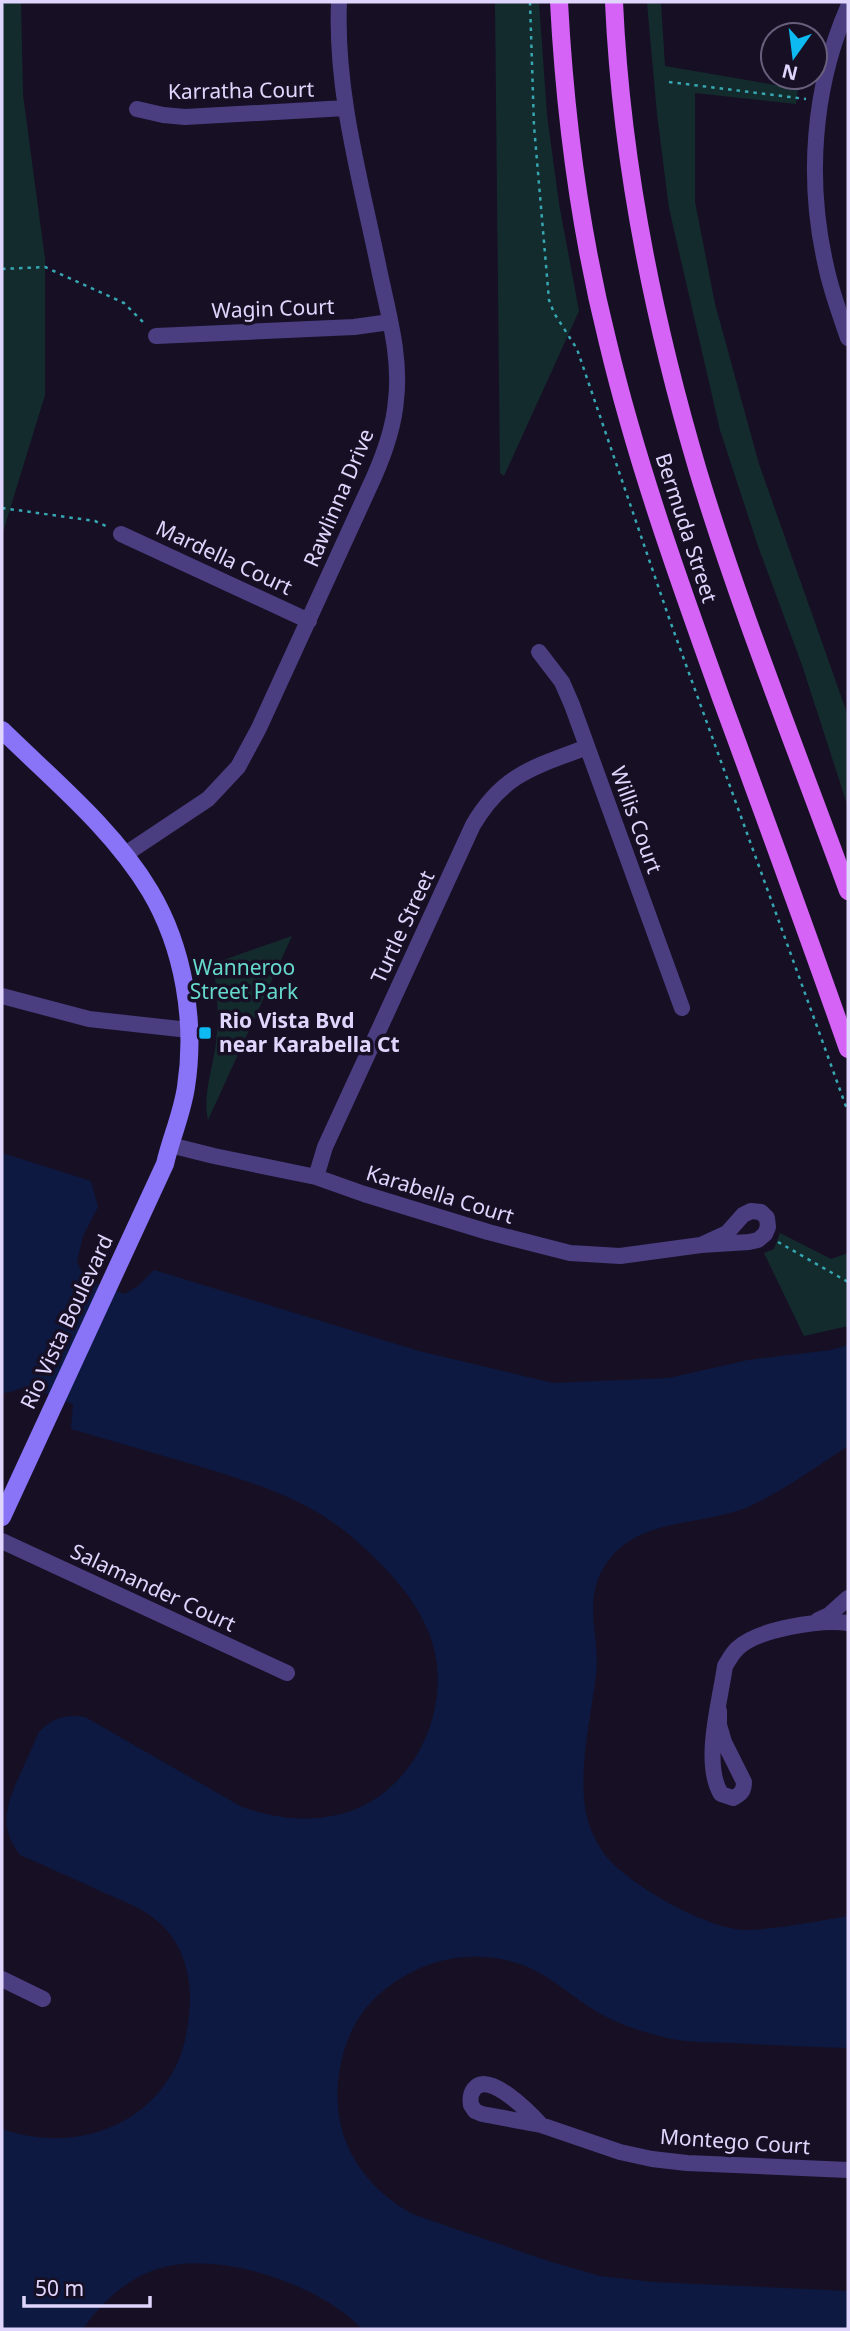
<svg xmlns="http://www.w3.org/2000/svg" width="850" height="2331" font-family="'Noto Sans',sans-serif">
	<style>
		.green { fill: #142b2e }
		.water { fill: #0d1941 }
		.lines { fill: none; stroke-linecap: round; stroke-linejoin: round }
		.path { stroke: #36a7b1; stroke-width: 2.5; stroke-dasharray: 3.5 5; stroke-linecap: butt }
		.street { stroke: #4a3e81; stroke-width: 16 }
		.secondary { stroke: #8973f7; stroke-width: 18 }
		.primary { stroke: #d463f6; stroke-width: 18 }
		.poi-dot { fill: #0dbaf1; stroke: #171025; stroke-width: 2.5 }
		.labels { text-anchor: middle; stroke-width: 7; stroke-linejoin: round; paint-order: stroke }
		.street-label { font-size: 21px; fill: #e0d6fd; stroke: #171025 }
		.park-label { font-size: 21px; fill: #66d9cd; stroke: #171025 }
		.poi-label { font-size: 21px; font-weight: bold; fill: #e0d6fd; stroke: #171025; text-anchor: start }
	</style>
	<rect width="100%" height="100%" fill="#171025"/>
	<path class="green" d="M2 2H21L23 95 45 259V395L2 535Z
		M495 2H539L547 115 559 204 579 311 504 476 500 473Z
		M647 2 661 4 665 66 798 89 796 104 695 93V202L715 304 759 464 848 716V807L802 665 758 546 720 430 669 208 657 114Z
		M292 936 208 1120C203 1098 211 1073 215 1050 219 1021 219 993 212 964Z
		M780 1233 831 1259 848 1253V1326L804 1336 764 1253 774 1249Z"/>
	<path class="water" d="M2 1153 91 1181 98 1207 83 1236 77 1262 85 1279 124 1294 138 1286 154 1270 419 1351 553 1383 669 1378 748 1360 831 1350 848 1345V1446C816 1467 783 1491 748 1507 703 1526 640 1517 608 1561 580 1599 601 1636 596 1675 591 1716 579 1766 585 1807 587 1823 595 1842 605 1855 629 1885 709 1931 748 1930 778 1929 818 1921 848 1916V2048C809 2047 770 2045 732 2043 709 2042 685 2043 663 2037 639 2031 615 2023 594 2010 573 1997 555 1980 532 1969 477 1944 418 1958 375 1998 345 2027 333 2075 339 2116 346 2160 374 2192 412 2214L548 2261 600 2276 653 2282 848 2291V2329H362C320 2284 217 2249 157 2269 125 2280 102 2302 83 2329H2V2129C67 2152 143 2132 176 2066 184 2050 187 2033 189 2015 193 1983 186 1950 163 1926 145 1908 120 1900 98 1890 72 1878 46 1866 20 1855 0 1829 5 1808 18 1779 25 1763 32 1748 39 1732 53 1718 65 1714 85 1717L242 1807C275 1818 306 1823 341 1814 416 1795 458 1701 428 1631 413 1594 381 1562 352 1537 306 1497 245 1480 188 1463 149 1452 110 1440 71 1429L73 1404 28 1386 10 1392 2 1393Z"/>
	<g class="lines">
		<path class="path" d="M530 2 534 126 549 300 554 313 577 349 669 618 848 1112
			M669 82 806 99
			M2 269 45 267 124 303 144 323
			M2 508 95 521 106 526
			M778 1242 848 1282"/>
		<path class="street" d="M848 7C813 87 806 180 826 266 831 291 840 314 848 338
			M137 109 163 115 185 117 346 108
			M156 336 354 327 390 322
			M121 534 309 621
			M539 652 562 682 572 705 682 1008
			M124 855 208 799 238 767 259 728 374 477C385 452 394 427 396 400 401 358 389 316 380 274 362 185 335 94 339 2
			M2 996 89 1019 189 1030
			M170 1145 214 1156 316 1177 364 1194 488 1232 570 1253 620 1256 701 1245 749 1242 758 1240 765 1234 768 1227 767 1218 761 1212 751 1211 743 1215 727 1233 701 1245
			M316 1177 325 1147 473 825C503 774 534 767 587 747
			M2 1541 287 1673
			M818 1620 829 1615 848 1598
			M719 1711V1725L724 1742 744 1782C744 1791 741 1794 733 1798L721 1794C702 1763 720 1702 725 1666 729 1660 732 1653 738 1648 758 1629 821 1619 848 1623
			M2 1979 43 1999
			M541 2125C531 2114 489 2070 474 2089 470 2094 470 2099 471 2105L475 2111 482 2114 541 2125 620 2152 652 2159 687 2163 848 2170"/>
		<path class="secondary" d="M2 730C53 780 113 829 150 891 184 948 196 1022 186 1087 182 1114 171 1138 165 1164L2 1517"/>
		<path class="primary" d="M559 2C565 116 580 232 608 343 637 464 679 581 721 698 764 815 807 932 848 1049
			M614 2C621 160 653 319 698 471 741 613 797 751 848 891"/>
	</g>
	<rect class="poi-dot" x="198" y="1026" width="14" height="14" rx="3.5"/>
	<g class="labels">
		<g class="street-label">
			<text transform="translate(241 91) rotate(-1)" y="7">Karratha Court</text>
			<text transform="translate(273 309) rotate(-2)" y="7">Wagin Court</text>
			<text transform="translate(339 498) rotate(-67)" y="7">Rawlinna Drive</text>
			<text transform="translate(686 528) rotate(72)" y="7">Bermuda Street</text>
			<text transform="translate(224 558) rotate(25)" y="7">Mardella Court</text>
			<text transform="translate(636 820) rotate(70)" y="7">Willis Court</text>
			<text transform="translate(403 927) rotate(-65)" y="7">Turtle Street</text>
			<text transform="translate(440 1195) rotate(17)" y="7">Karabella Court</text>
			<text transform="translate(67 1322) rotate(-65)" y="7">Rio Vista Boulevard</text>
			<text transform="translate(153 1588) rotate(25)" y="7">Salamander Court</text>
			<text transform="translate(735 2142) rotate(4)" y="7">Montego Court</text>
		</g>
		<g class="park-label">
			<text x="244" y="975">Wanneroo<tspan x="244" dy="24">Street Park</tspan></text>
		</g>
		<g class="poi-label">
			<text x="219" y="1028">Rio Vista Bvd<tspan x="219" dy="24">near Karabella Ct</tspan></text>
		</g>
	</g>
	<rect width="850" height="2331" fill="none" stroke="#e0d6fd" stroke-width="7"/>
	<g transform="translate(794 56) rotate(194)"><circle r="33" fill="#171025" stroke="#675f7b" stroke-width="2"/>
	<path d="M0-5L12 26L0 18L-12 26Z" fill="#0dbaf1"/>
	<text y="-10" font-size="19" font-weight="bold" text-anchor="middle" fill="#e0d6fd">N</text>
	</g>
	<path d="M24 2296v10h126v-10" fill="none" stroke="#e0d6fd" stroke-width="3.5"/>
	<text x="35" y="2296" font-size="21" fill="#e0d6fd" stroke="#171025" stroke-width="5" paint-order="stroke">50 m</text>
</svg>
